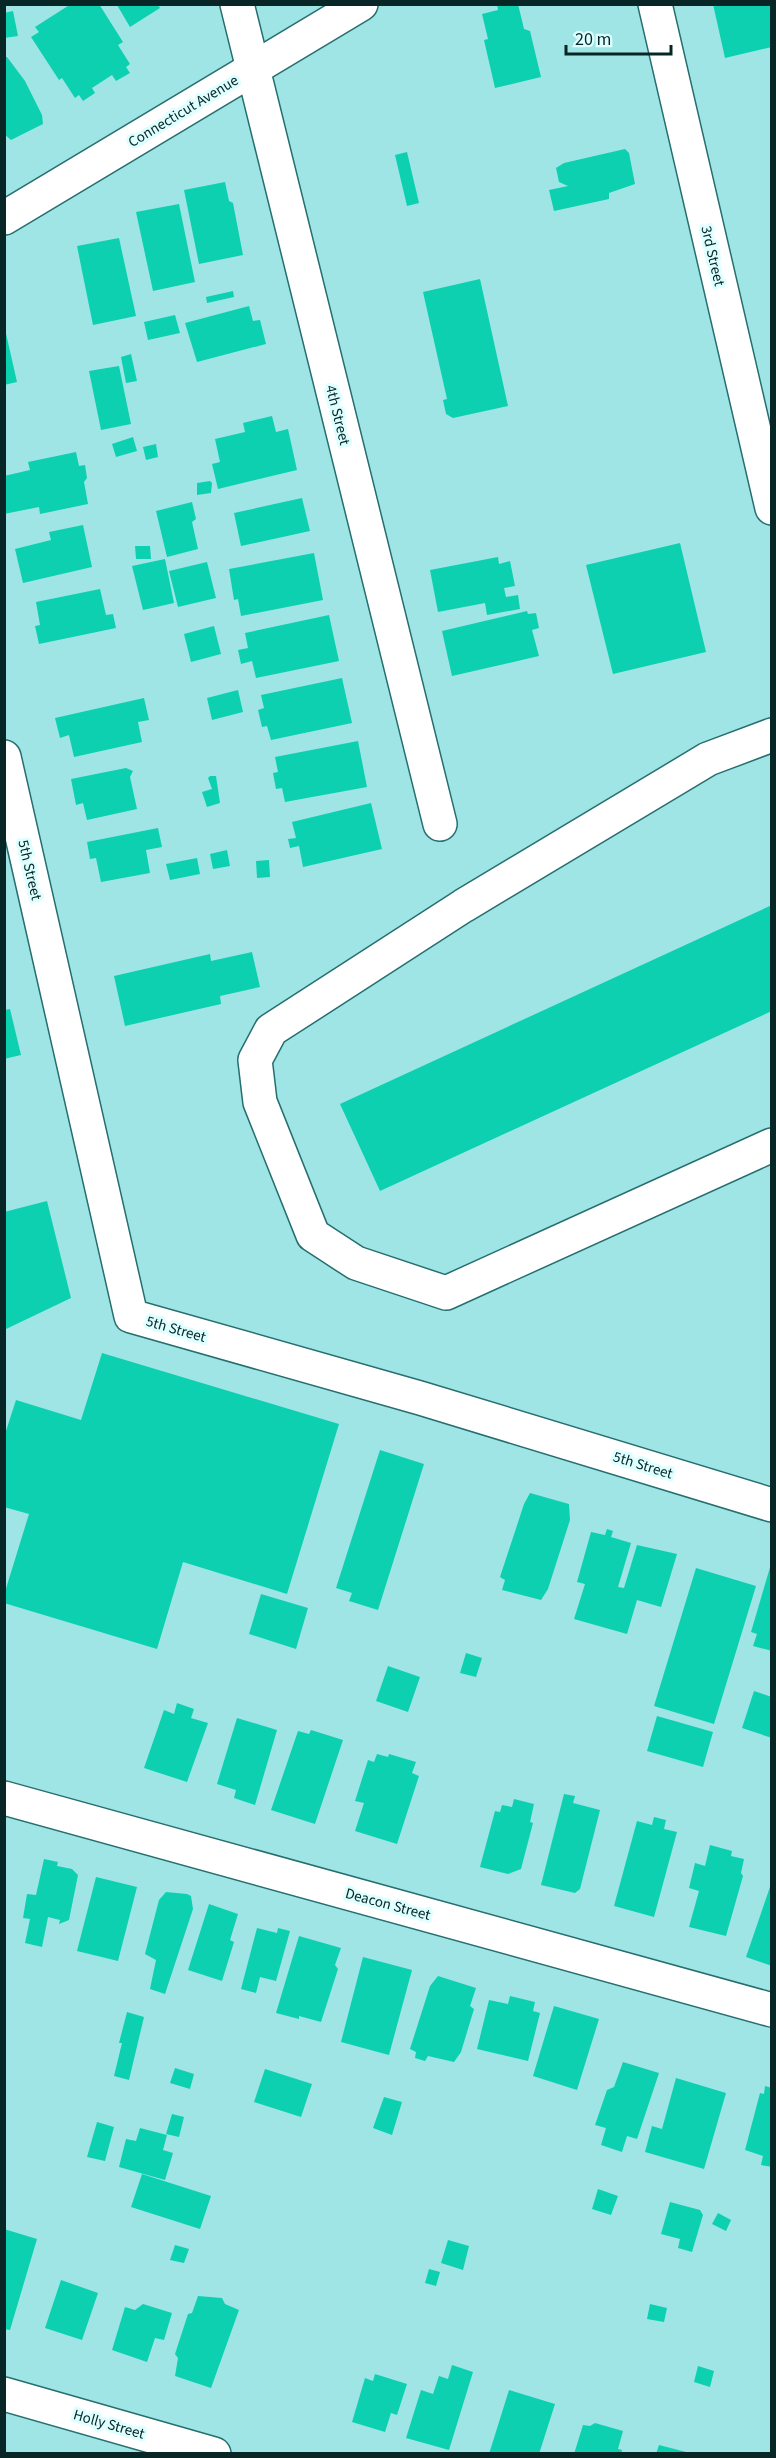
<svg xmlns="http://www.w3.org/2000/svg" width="776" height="2458" font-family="'Source Sans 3',sans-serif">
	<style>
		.building { fill: #0dd0b0 }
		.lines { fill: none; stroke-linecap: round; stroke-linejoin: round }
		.minor-casing { stroke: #266e6f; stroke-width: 36 }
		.major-casing { stroke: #266e6f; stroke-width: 36 }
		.minor { stroke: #fff; stroke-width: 33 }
		.major { stroke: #fff; stroke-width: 33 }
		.labels { text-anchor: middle; stroke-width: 6; stroke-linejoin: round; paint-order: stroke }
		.street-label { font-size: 15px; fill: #082626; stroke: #dff }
	</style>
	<rect width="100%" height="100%" fill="#9fe5e5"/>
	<path class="building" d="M71 4H99L123 42 118 45 130 64 126 67 130 73 116 81 112 75 92 88 95 93 83 101 79 95 75 98 62 78 59 80 31 37 39 32 35 27Z
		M497 4H518L524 29 530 31 541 77 495 88 484 40 488 39 482 14 498 10Z
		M713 4H772V47L725 58Z
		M117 5H158L160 8 130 27Z
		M13 11 18 36 4 38V13Z
		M4 57H7L25 81 42 115 43 124 11 140 4 134Z
		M625 149 629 153 635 184 609 193V199L554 211 549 190 568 186 559 182 556 168 564 163Z
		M407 152 419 203 407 206 395 155Z
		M225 182 229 201 233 203 243 255 199 264 184 190Z
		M179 204 195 282 153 291 136 212Z
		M119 238 136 316 93 325 77 246Z
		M480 279 508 406 453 418 446 414 443 400 447 399 423 292Z
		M233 291 234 297 207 303 206 297Z
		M249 306 253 321 260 320 266 344 197 362 185 323Z
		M175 315 180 333 148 340 144 322Z
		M5 329 17 382 4 385V330Z
		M131 354 137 381 126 383 121 357Z
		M119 366 131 424 101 430 89 371Z
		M272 416 276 432 288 429 297 470 218 489 212 464 220 462 215 439 245 432 243 423Z
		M133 437 137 451 116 457 112 444Z
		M156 444 158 457 146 460 143 447Z
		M76 452 79 466 85 465 87 478 84 482 88 504 40 514 39 507 4 514V476L30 470 28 462Z
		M210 481 212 483 211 493 197 495V483Z
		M302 498 310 531 241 546 234 513Z
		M192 502 196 519 192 522 198 549 167 557 156 511Z
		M83 525 92 567 23 583 15 549 51 540 49 532Z
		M680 543 706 652 613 674 586 565Z
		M135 546H150L151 559H136Z
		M314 553 323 600 241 616 238 599 234 600 229 569Z
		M498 557 499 564 510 561 515 586 504 588 506 597 518 595 520 609 487 615 485 603 438 612 430 570Z
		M165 559 174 603 143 610 132 566Z
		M207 562 216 598 178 607 169 571Z
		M100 589 106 615 113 614 116 628 39 644 35 626 40 625 36 602Z
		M527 611 528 614 536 613 539 628 532 630 539 656 452 676 442 631Z
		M329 615 339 661 256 678 252 661 241 664 238 650 248 648 245 633Z
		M214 626 221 654 191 662 184 634Z
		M342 678 352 723 271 740 267 726 262 727 258 710 264 708 261 695Z
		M238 690 243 712 212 720 207 698Z
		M144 698 149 720 138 722 142 742 74 757 69 735 60 738 55 718Z
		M358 741 367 787 285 802 282 788 276 789 273 773 278 772 275 757Z
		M126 768 133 771 130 777 137 809 87 820 83 803 76 805 71 779Z
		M210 776H216L220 803 207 807 202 792 212 789 208 778Z
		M371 803 382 849 303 867 299 846 290 848 288 839 296 838 292 822Z
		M158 828 162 847 146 850 150 873 101 882 96 858 90 859 87 842Z
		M227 850 230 866 213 869 210 854Z
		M197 858 200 874 170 880 166 864Z
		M269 860 270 877 257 878 256 861Z
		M772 905V1011L380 1191 340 1104Z
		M252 952 260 987 220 996 221 1004 125 1026 114 976 210 954 211 961Z
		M10 1009 21 1055 4 1059V1010Z
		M47 1201 71 1298 4 1330V1212Z
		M102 1353 339 1424 287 1594 183 1562 157 1649 4 1603V1595L29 1514 4 1507V1437L16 1400 81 1420Z
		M380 1450 424 1464 378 1610 349 1601 352 1593 336 1588Z
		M530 1493 569 1504 570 1520 548 1589 541 1600 502 1590 505 1580 500 1577 524 1504Z
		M607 1529 613 1531 611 1537 631 1543 618 1587 624 1588 637 1545 677 1554 661 1607 637 1600 627 1634 574 1619 585 1584 577 1582 591 1532 605 1535Z
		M771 1564H772V1651L753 1646 757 1634 751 1632Z
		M696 1568 756 1586 714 1724 654 1706Z
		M261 1594 308 1608 296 1649 249 1634Z
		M466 1653 482 1658 476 1677 460 1673Z
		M388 1666 420 1677 408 1712 376 1701Z
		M754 1691 772 1697V1738L742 1728Z
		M177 1703 194 1709 191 1718 208 1723 187 1782 144 1768 164 1710 174 1714Z
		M657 1716 713 1732 703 1767 647 1751Z
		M237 1718 277 1730 255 1805 234 1798 236 1790 217 1784Z
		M311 1730 343 1740 315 1824 271 1810 298 1731 309 1734Z
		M377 1754 388 1757 389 1754 416 1762 412 1773 419 1776 397 1844 355 1831 364 1803 355 1801 368 1760 374 1762Z
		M564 1794 575 1796 573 1803 600 1810 580 1889 575 1893 541 1885Z
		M514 1799 534 1804 530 1822 533 1823 521 1869 508 1874 480 1867 495 1811 500 1812 502 1805 512 1807Z
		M654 1817 666 1820 664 1829 677 1832 654 1917 614 1906 637 1821 652 1825Z
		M710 1845 732 1851 731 1856 744 1859 741 1873 743 1876 726 1936 689 1927 699 1891 689 1888 695 1863 705 1866Z
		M44 1859 58 1862 57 1866 72 1869 78 1875 69 1920 59 1924 60 1920 48 1917 42 1947 25 1943 30 1919 23 1918 27 1894 36 1895Z
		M96 1877 137 1887 118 1961 77 1951Z
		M772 1881V1966L746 1957Z
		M166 1892 187 1894 191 1896 193 1909 165 1994 150 1989 156 1960 145 1954 159 1900Z
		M209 1904 238 1914 230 1940 234 1942 222 1981 188 1970Z
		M257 1928 277 1933 278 1928 290 1931 276 1981 260 1977 256 1993 241 1989Z
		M299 1936 341 1948 335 1965 338 1969 321 2022 299 2016V2019L276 2013Z
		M363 1957 412 1970 389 2055 341 2042Z
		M438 1976 476 1988 470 2006 474 2009 461 2052 454 2062 428 2056 425 2061 415 2058 416 2052 410 2049 430 1986Z
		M510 1996 535 2002 533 2011 540 2013 528 2061 477 2049 489 2000 508 2004Z
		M554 2006 599 2019 577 2090 533 2076Z
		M127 2012 144 2017 129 2080 114 2076 122 2043H119Z
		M623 2062 659 2073 637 2139 627 2136 622 2152 601 2145 606 2128 595 2125 607 2090 614 2087Z
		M175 2068 194 2074 190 2089 170 2083Z
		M265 2069 312 2084 301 2117 254 2102Z
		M676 2078 726 2093 704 2169 645 2152 652 2126 662 2129Z
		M765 2086 772 2088V2167L761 2165 763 2156 745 2150 760 2093 764 2094Z
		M384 2097 402 2102 392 2135 373 2128Z
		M172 2114 184 2117 179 2137 166 2134Z
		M97 2122 114 2127 105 2161 87 2157Z
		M140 2128 167 2135 163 2150 173 2153 165 2180 119 2167 126 2139 136 2141Z
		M142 2174 211 2196 200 2229 131 2207Z
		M598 2189 618 2196 611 2215 592 2209Z
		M670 2202 700 2210 703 2215 692 2252 678 2248 680 2239 661 2234Z
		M718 2213 731 2220 726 2231 712 2224Z
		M4 2229 37 2239 10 2330 4 2329Z
		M448 2240 469 2246 463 2270 441 2263Z
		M175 2245 189 2249 184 2263 170 2260Z
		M429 2269 440 2272 436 2286 425 2283Z
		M61 2280 98 2293 82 2340 45 2328Z
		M198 2296 222 2298 225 2304 239 2310 211 2388 175 2376 178 2358 175 2354 188 2314 192 2313Z
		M143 2304 172 2313 164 2340 155 2338 147 2362 112 2350 125 2307 135 2310Z
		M650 2304 667 2308 664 2322 647 2319Z
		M452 2365 473 2372 449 2450 406 2438 421 2390 433 2394 439 2376 448 2379Z
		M698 2366 714 2371 710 2387 694 2382Z
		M375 2374 407 2384 397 2415 391 2413 385 2432 352 2422 365 2378 373 2381Z
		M509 2390 555 2404 539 2454H489Z
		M595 2423 623 2431 618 2449 622 2450 621 2454H574L583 2425 590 2426Z
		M659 2445 690 2453V2454H656Z"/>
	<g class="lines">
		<defs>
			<path id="minor" d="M237 4 440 824
				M655 4 772 508
				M772 735 708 759 463 906 271 1030 255 1060 260 1102 313 1235 356 1263 446 1293 772 1145
				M4 757 131 1316 420 1398 772 1505
				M4 1798 772 2010
				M4 2394 214 2454"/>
			<path id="major" d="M4 218 361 4"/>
		</defs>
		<use href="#minor" class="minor-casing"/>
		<use href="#major" class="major-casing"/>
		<use href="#minor" class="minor"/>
		<use href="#major" class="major"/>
	</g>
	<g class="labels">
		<g class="street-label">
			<text transform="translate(183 111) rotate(-31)" y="5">Connecticut Avenue</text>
			<text transform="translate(713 256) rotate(77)" y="5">3rd Street</text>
			<text transform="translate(338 415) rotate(76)" y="5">4th Street</text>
			<text transform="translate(30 870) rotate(77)" y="5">5th Street</text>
			<text transform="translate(176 1329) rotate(16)" y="5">5th Street</text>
			<text transform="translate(643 1465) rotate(17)" y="5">5th Street</text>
			<text transform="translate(388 1904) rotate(15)" y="5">Deacon Street</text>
			<text transform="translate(109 2424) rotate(16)" y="5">Holly Street</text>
		</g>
	</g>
	<rect width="776" height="2458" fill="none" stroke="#082626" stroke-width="12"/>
	<path d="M566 45v9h105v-9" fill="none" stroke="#082626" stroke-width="3"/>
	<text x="575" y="45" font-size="18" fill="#082626" stroke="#ddffff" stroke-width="4.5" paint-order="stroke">20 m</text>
</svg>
